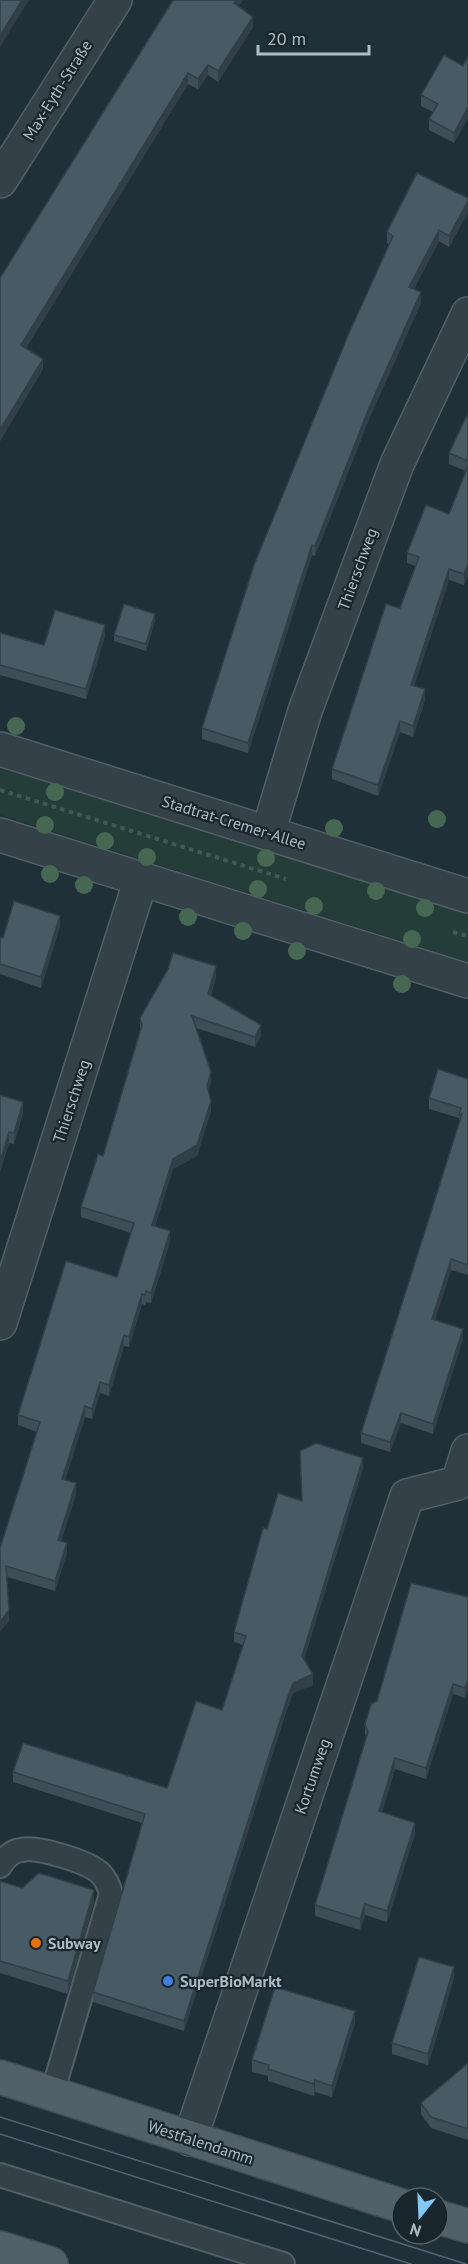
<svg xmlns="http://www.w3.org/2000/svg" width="468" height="2264" viewBox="0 0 468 2264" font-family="'PT Sans',sans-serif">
<rect width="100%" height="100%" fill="#203038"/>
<path fill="#253d39" d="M 0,766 L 468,913 L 468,962 L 0,815 Z"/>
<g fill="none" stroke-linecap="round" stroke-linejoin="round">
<g stroke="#515f66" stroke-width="26">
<g id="service">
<path d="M 0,1866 C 5,1858 12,1851 21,1850 C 38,1846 88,1862 100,1873 C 106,1879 109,1886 111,1894 L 52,2094"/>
<path d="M 0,2175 L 283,2264"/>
</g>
</g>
<g stroke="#515f66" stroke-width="36">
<g id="minor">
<path d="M 0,181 L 115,0"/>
<path d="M 0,749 L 468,896"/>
<path d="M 268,833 L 305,711 L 397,464 L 468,314"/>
<path d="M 0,835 L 468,981"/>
<path d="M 0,1323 L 141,879"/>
<path d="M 190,2139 L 407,1496 L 458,1483 L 468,1451"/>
</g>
</g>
<g stroke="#404d55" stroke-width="36">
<g id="primary">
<path d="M 0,2077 L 402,2206"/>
<path d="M 438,2217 L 468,2226"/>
<path d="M 0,2248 L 51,2264"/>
</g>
</g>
<g stroke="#425856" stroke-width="4" stroke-dasharray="4.5 4.5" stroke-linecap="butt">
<path d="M 0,790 L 286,879"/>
<path d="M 453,932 L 468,936"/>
</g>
<use href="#service" stroke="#344149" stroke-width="22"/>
<use href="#minor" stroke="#344149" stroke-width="33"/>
<use href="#primary" stroke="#526069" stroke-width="33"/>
<g stroke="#566670" stroke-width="1.5">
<path d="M 0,2117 L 466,2264"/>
<path d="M 0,2134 L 411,2264"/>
</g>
</g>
<g fill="#466852">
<circle cx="16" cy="726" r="9"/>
<circle cx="55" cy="792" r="9"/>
<circle cx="437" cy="819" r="9"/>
<circle cx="45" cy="825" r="9"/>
<circle cx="334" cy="828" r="9"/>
<circle cx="105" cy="841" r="9"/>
<circle cx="147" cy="857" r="9"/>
<circle cx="266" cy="858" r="9"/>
<circle cx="50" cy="874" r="9"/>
<circle cx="84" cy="885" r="9"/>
<circle cx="258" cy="889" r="9"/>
<circle cx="376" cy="891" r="9"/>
<circle cx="314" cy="906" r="9"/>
<circle cx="425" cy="908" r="9"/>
<circle cx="188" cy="917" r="9"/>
<circle cx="243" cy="931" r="9"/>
<circle cx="412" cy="939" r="9"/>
<circle cx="297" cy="951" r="9"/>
<circle cx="402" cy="984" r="9"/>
</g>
<g fill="#3e4d56">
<path d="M 173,0 L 243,0 L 238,6 L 253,27 L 218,82 L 208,75 L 198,89 L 188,84 L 26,348 L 43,369 L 0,441 L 0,278 Z"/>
<path d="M 468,56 L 468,118 L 454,143 L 429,130 L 429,119 L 433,112 L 421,106 L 421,95 L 463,66 Z"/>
<path d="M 468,198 L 468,212 L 449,247 L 439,241 L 414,289 L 421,303 L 369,419 L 315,556 L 312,555 L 248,753 L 202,739 L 202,728 L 389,244 L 387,243 L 387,232 Z"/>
<path d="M 468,413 L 468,575 L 464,585 L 449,580 L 414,686 L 425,700 L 413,737 L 400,732 L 378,796 L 332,779 L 332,769 L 400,608 L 415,566 L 407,563 L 407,553 L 449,514 L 466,471 L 449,464 L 449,453 Z"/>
<path d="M 155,620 L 146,651 L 114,641 L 114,635 Z"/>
<path d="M 0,633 L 44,645 L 105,636 L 86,699 L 0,675 Z"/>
<path d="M 60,926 L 41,988 L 0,974 L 0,937 L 3,938 Z"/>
<path d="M 216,977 L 211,996 L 261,1035 L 255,1047 L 196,1028 L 211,1082 L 208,1091 L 211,1111 L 197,1156 L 173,1169 L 155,1226 L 170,1242 L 151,1303 L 146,1302 L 145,1305 L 142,1304 L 129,1347 L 124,1346 L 109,1396 L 100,1393 L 92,1419 L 85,1417 L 65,1480 L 76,1494 L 61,1541 L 67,1553 L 55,1591 L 7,1577 L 9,1621 L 0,1548 L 37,1432 L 18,1425 L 18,1415 L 117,1277 L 131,1233 L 81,1217 L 81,1207 L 103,1156 L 140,1030 L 140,1018 Z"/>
<path d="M 468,1079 L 468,1275 L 451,1270 L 435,1320 L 463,1339 L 433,1434 L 401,1423 L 390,1452 L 361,1443 L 361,1433 L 459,1124 L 459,1118 L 429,1109 L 429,1098 Z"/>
<path d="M 0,1095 L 23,1113 L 14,1144 L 9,1143 L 0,1172 Z"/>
<path d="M 363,1468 L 304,1659 L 313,1685 L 293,1693 L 287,1709 L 184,2031 L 93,2002 L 93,1992 L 142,1823 L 13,1782 L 13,1772 L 167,1788 L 222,1710 L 243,1645 L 234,1642 L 234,1632 L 267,1529 L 302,1501 Z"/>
<path d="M 468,1597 L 468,1690 L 465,1698 L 453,1694 L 426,1779 L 395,1769 L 382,1812 L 415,1834 L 387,1922 L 365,1915 L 360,1930 L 315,1916 L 315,1905 L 366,1738 L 365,1734 L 365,1724 L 377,1701 Z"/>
<path d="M 0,1882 L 22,1888 L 94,1902 L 68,1994 L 0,1973 Z"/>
<path d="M 454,1978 L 428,2065 L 392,2054 L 392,2043 Z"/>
<path d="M 355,2023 L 332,2097 L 315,2092 L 314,2096 L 268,2081 L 268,2076 L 252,2072 L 252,2060 Z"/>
<path d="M 468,2063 L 468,2140 L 431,2128 L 421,2114 L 421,2103 Z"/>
</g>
<g fill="#323f46">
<path d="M 22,0 L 29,0 L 0,47 L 0,36 Z"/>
<path d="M 236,0 L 243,0 L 234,14 L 234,3 Z"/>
<path d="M 253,17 L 253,27 L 218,82 L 218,71 Z"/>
<path d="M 208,65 L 208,75 L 198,89 L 198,79 Z"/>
<path d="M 188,73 L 188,84 L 21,356 L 21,345 Z"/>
<path d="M 468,107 L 468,118 L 454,143 L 454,133 Z"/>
<path d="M 468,201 L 468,212 L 449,247 L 449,236 Z"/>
<path d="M 439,230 L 439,241 L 409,298 L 409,287 Z"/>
<path d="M 421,292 L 421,303 L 369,419 L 315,556 L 315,546 L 369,408 Z"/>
<path d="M 43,359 L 43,369 L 0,441 L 0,430 Z"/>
<path d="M 312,545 L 312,555 L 248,753 L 248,743 Z"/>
<path d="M 468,564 L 468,575 L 464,585 L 464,574 Z"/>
<path d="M 449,569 L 449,580 L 411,696 L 411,685 Z"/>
<path d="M 155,614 L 155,620 L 146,651 L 146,644 Z"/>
<path d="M 105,625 L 105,636 L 86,699 L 86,689 Z"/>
<path d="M 425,689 L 425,700 L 413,737 L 413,726 Z"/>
<path d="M 400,721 L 400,732 L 378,796 L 378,785 Z"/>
<path d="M 60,916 L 60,926 L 41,988 L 41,977 Z"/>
<path d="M 216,966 L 216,977 L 208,1005 L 208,994 Z"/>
<path d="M 261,1025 L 261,1035 L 255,1047 L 255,1037 Z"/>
<path d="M 211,1072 L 211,1082 L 207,1096 L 207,1086 Z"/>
<path d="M 211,1101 L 211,1111 L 197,1156 L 173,1169 L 152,1236 L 152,1225 L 173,1159 Z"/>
<path d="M 23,1102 L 23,1113 L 14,1144 L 14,1133 Z"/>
<path d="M 9,1132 L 9,1143 L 0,1172 L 0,1162 Z"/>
<path d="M 170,1231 L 170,1242 L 151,1303 L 151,1293 Z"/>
<path d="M 451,1259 L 451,1270 L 432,1329 L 432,1319 Z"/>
<path d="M 142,1294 L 142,1304 L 129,1347 L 129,1337 Z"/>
<path d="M 463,1329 L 463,1339 L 433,1434 L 433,1424 Z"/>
<path d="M 124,1335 L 124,1346 L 109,1396 L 109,1385 Z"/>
<path d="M 100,1382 L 100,1393 L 92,1419 L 92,1409 Z"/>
<path d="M 85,1406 L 85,1417 L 62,1489 L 62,1479 Z"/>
<path d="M 401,1413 L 401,1423 L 390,1452 L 390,1442 Z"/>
<path d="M 363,1458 L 363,1468 L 302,1666 L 302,1656 Z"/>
<path d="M 76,1483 L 76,1494 L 58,1551 L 58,1540 Z"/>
<path d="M 67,1543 L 67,1553 L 55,1591 L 55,1581 Z"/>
<path d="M 9,1610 L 9,1621 L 0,1632 L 0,1622 Z"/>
<path d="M 313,1674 L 313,1685 L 293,1693 L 287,1709 L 184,2031 L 184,2021 L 287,1699 L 293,1683 Z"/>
<path d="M 468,1680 L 468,1690 L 465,1698 L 465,1688 Z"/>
<path d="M 453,1684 L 453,1694 L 426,1779 L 426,1768 Z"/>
<path d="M 395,1758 L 395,1769 L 379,1822 L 379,1811 Z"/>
<path d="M 415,1823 L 415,1834 L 387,1922 L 387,1911 Z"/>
<path d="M 94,1890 L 94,1902 L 68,1994 L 68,1981 Z"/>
<path d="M 365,1904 L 365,1915 L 360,1930 L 360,1919 Z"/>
<path d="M 454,1967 L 454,1978 L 428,2065 L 428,2054 Z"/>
<path d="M 355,2011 L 355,2023 L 332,2097 L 332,2086 Z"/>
<path d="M 315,2080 L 315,2092 L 314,2096 L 314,2084 Z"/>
</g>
<g fill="#485a64" stroke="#323f46" stroke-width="1.5">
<path d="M 0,0 L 22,0 L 0,36 Z"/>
<path d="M 173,0 L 236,0 L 234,3 L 253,17 L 218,71 L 208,65 L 198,79 L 188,73 L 21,345 L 43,359 L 0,430 L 0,278 Z"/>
<path d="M 444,55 L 463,66 L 468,56 L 468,107 L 454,133 L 429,119 L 438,104 L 421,95 Z"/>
<path d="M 417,173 L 468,198 L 468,201 L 449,236 L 439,230 L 409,287 L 421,292 L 369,408 L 315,546 L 312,545 L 248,743 L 202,728 L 254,565 L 349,333 L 393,236 L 387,232 Z"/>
<path d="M 468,413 L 468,461 L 449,453 Z"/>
<path d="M 468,466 L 468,564 L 464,574 L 449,569 L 411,685 L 425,689 L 413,726 L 400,721 L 378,785 L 332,769 L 386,604 L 400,608 L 419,557 L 407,553 L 426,505 L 449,514 Z"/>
<path d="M 124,604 L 155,614 L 146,644 L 114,635 Z"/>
<path d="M 55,610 L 105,625 L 86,689 L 0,665 L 0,633 L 44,645 Z"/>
<path d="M 14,901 L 60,916 L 41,977 L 0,964 L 0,937 L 3,938 Z"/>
<path d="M 173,953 L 216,966 L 208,994 L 261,1025 L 255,1037 L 192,1016 L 211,1072 L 207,1086 L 211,1101 L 197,1145 L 173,1159 L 152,1225 L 170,1231 L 151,1293 L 146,1291 L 145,1295 L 142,1294 L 129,1337 L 124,1335 L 109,1385 L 100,1382 L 92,1409 L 85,1406 L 62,1479 L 76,1483 L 58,1540 L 67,1543 L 55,1581 L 6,1566 L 9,1610 L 0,1622 L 0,1548 L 40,1422 L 18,1415 L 66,1261 L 117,1277 L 134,1223 L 81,1207 L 98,1154 L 103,1156 L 142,1025 L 140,1018 L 168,969 Z"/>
<path d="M 438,1069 L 468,1079 L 468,1265 L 451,1259 L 432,1319 L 463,1329 L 433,1424 L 401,1413 L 390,1442 L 361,1433 L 462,1114 L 459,1115 L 461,1108 L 429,1098 Z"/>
<path d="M 0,1095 L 23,1102 L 14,1133 L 9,1132 L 0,1162 Z"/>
<path d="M 316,1443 L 363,1458 L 302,1656 L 313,1674 L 293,1683 L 287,1699 L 184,2021 L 93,1992 L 145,1814 L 13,1772 L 23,1743 L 167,1788 L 196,1701 L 222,1710 L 246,1636 L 234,1632 L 263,1528 L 267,1529 L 278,1493 L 302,1501 L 300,1451 Z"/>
<path d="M 411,1583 L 468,1597 L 468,1680 L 465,1688 L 453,1684 L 426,1768 L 395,1758 L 379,1811 L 415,1823 L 387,1911 L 365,1904 L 360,1919 L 315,1905 L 368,1732 L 365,1724 L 371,1704 L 377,1701 Z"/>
<path d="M 39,1873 L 94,1890 L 68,1981 L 0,1961 L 0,1881 L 22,1888 Z"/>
<path d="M 419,1957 L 454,1967 L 428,2054 L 392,2043 Z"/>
<path d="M 275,1987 L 355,2011 L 332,2086 L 315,2080 L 314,2084 L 268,2069 L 269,2065 L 252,2060 Z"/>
<path d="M 468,2063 L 468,2129 L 431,2117 L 421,2103 Z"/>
</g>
<circle fill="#e8710a" stroke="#1a262d" stroke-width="2" cx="36" cy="1943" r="6"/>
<circle fill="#3f7fe0" stroke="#1a262d" stroke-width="2" cx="168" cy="1981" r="6"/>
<g text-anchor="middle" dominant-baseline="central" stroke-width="4.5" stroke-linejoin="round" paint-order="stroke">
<g font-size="16" fill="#aebcc5" stroke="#1a262d">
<text transform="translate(57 90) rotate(-58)">Max-Eyth-Straße</text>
<text transform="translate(357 569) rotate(-70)">Thierschweg</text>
<text transform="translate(234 822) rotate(17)">Stadtrat-Cremer-Allee</text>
<text transform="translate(71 1101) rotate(-72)">Thierschweg</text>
<text transform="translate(312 1776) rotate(-71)">Kortumweg</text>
<text transform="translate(201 2142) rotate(18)">Westfalendamm</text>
</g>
<g font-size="16" font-weight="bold" fill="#aebcc5" stroke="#1a262d" text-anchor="start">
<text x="48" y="1943">Subway</text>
<text x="180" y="1981">SuperBioMarkt</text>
</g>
</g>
<g transform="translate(420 2216) rotate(198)"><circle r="28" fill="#1a262d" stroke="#55626a" stroke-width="1.5"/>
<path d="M0-4.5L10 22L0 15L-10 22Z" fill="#81c8f8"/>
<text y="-9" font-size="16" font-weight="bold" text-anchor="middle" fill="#aebcc5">N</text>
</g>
<path d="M258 45v9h111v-9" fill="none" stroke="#aebcc5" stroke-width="3"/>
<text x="267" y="45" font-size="18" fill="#aebcc5" stroke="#1a262d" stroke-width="4.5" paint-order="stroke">20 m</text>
</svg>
